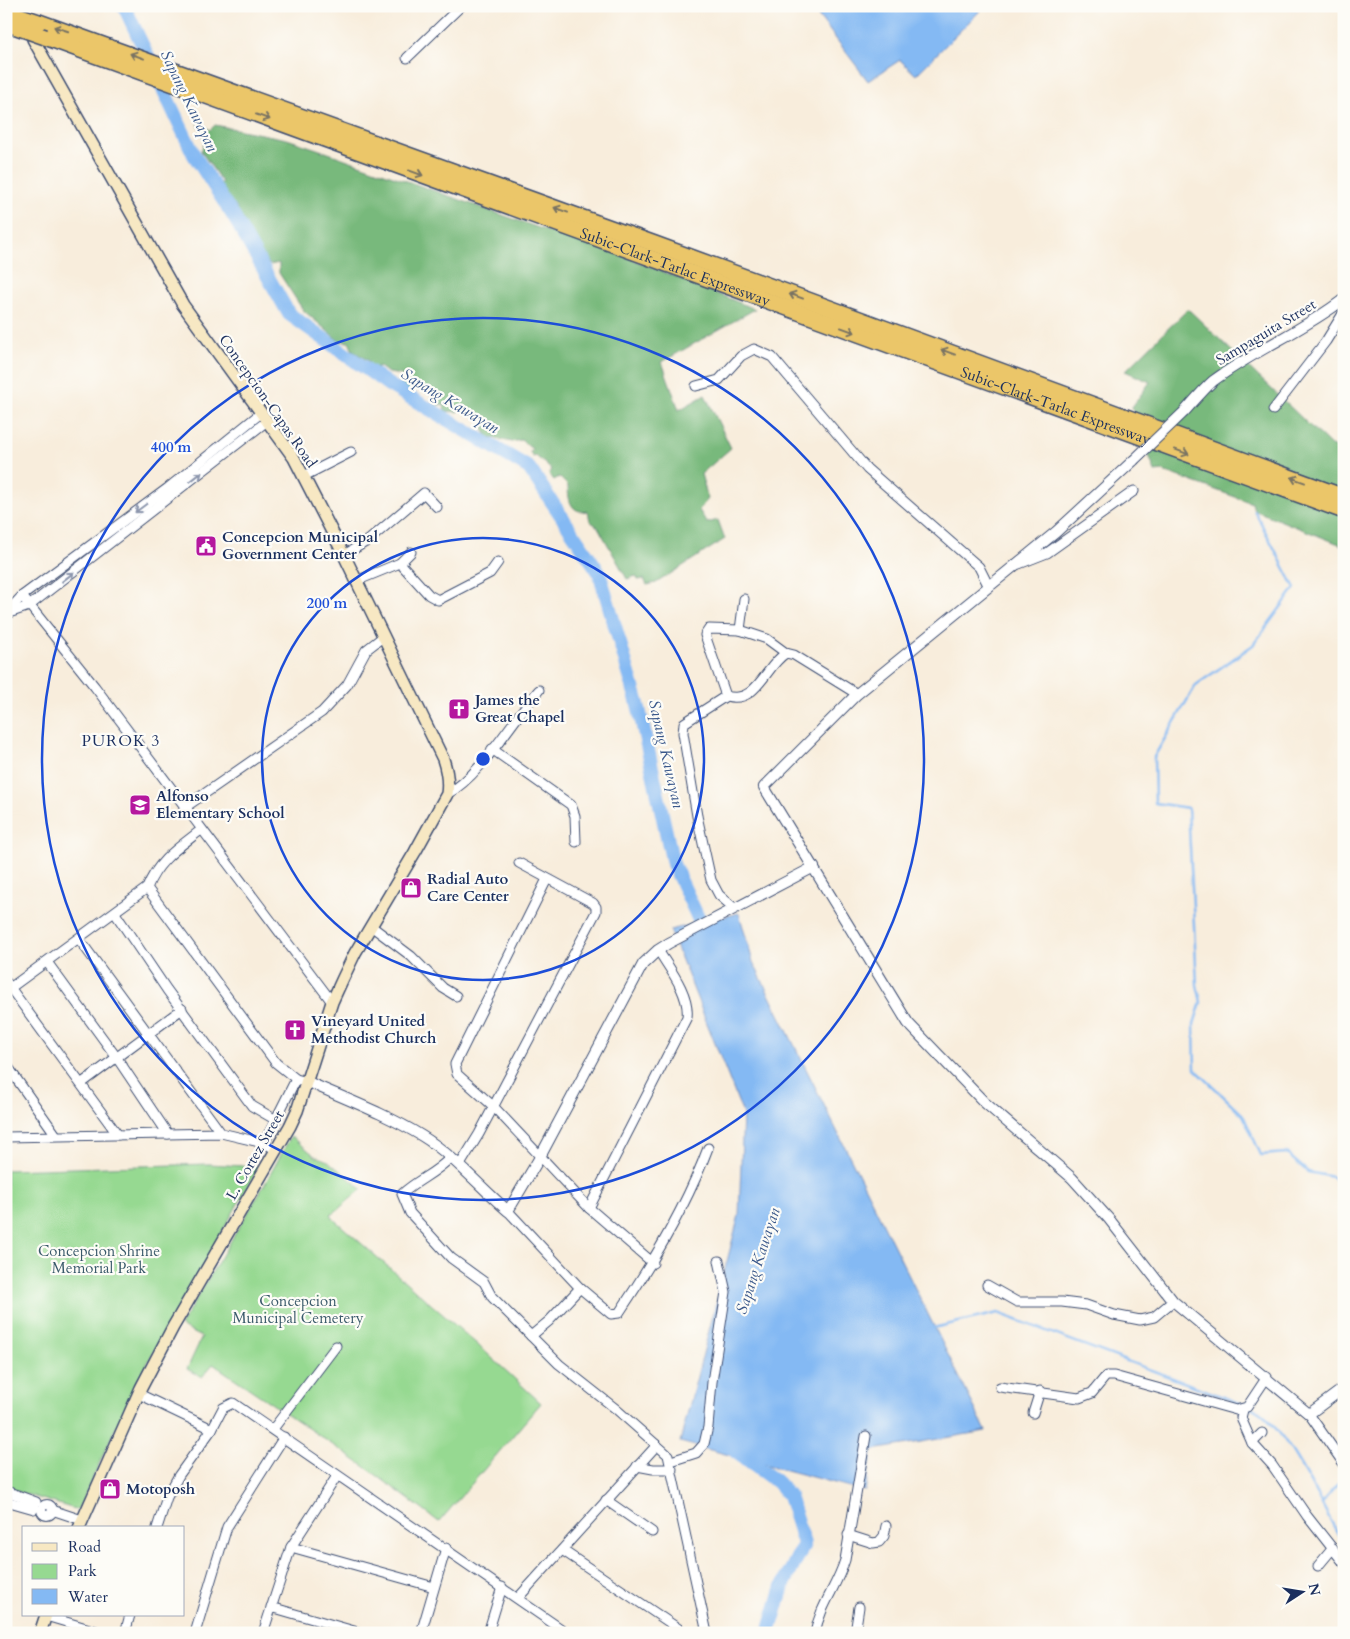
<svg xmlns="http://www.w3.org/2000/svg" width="1350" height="1639" viewBox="0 0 1350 1639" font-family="Cardo,serif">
<rect width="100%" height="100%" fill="#fdfcf7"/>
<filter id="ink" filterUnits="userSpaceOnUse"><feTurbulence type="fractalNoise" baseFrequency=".02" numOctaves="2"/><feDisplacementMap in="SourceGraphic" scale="10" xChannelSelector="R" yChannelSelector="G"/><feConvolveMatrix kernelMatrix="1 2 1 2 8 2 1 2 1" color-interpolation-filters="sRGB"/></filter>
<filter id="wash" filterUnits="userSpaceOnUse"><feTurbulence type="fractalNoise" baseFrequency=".0096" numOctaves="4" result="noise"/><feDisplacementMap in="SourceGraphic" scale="20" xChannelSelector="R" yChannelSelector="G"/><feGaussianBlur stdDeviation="1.12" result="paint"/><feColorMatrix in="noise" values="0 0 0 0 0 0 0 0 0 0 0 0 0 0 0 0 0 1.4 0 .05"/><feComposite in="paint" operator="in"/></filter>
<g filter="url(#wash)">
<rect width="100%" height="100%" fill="#f8eddc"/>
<g fill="#96d991" stroke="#588478">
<path d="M 291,1136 L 315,1156 L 328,1161 L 362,1189 L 330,1216 L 479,1346 L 541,1403 L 439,1522 L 367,1468 L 213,1364 L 202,1377 L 187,1369 L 202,1337 L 180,1326 L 266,1182 Z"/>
<path d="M 209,1164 L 259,1167 L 136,1383 L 78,1510 L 6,1488 L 6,1170 Z"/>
</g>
<g fill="#78b97b" stroke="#4a746c">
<path d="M 198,123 L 210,130 L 215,125 L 287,139 L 317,149 L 567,238 L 575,236 L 755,309 L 662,362 L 679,410 L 705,395 L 731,448 L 701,474 L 708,499 L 699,510 L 707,523 L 718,520 L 725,539 L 656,583 L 647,585 L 644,579 L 638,580 L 636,576 L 627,579 L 598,527 L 590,521 L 588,511 C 571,514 568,500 568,486 L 559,477 L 554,480 L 549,474 L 552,470 L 536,456 L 533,457 L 530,452 L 532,449 L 521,440 L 512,442 L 488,437 L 483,429 L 488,420 L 476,412 L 470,412 L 465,407 L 460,407 L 458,412 L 445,411 L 444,404 L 437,405 L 432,398 L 435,393 L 424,387 L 405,391 L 402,390 L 402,375 L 388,373 L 379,366 L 372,370 L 367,366 L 369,361 L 353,351 L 349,342 L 339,341 L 303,310 L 279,273 L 279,263 L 270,265 L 258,252 L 254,242 L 251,242 L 248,238 L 250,236 L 249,230 L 242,228 L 238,210 L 218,185 L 222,182 L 201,151 L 205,142 Z"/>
<path d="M 1188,309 L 1331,446 L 1344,451 L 1344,546 L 1254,510 L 1252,503 L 1163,471 L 1155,472 L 1132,407 L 1150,382 L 1125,371 Z"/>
</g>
<g fill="#84b9f3" stroke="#5074a8">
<path d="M 811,6 L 985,6 L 916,75 L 900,60 L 868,81 Z"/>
<path d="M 739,913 L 753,962 L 986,1431 L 873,1450 L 865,1491 L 680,1442 L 739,1215 L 743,1114 L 670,930 Z"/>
</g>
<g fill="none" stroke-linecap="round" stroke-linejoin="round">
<g stroke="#84b9f3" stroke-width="2.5">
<path d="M 1254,510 L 1295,588 L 1253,645 L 1196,685 L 1154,757 L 1155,803 L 1188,808 L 1197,985 L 1201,1002 L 1194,1024 L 1195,1069 L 1243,1115 L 1261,1155 L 1286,1153 L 1308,1172 L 1333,1177 L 1344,1192"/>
<path d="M 933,1328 L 998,1313 L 1245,1405"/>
<path d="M 1250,1407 C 1284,1419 1323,1511 1344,1544"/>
<path d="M 1321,1503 L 1344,1477"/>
</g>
<g stroke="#84b9f3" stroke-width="14">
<path d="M 124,6 L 194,155 L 234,217 L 289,314 L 389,385 L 529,468 L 599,572 L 638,704 L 673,864 L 707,937"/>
<path d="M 735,1447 L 736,1452 L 777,1482 L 789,1496 L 804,1544 L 783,1586 L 769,1633"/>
</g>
</g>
</g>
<g filter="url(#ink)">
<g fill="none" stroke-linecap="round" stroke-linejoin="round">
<g stroke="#3c4c71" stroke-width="11">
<g id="minor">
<path d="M 407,58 L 461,6"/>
<path d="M 696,386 L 719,380 L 741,356 L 754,349 L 772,357 L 867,469 L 979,567 L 988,585"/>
<path d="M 1273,410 L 1326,341 L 1344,312"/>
<path d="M 304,476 L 351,452"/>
<path d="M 344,555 L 369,540 L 424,493 L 437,507"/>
<path d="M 400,563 L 411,552"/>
<path d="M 1019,564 L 1047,553 L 1134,491"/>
<path d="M 356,581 L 400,563 L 429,595 L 438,600 L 490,573 L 498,562"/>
<path d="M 22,596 L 95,687 L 332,1002"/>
<path d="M 744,599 L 740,630 L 709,629 L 705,635 L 726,696 C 757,705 765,666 786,653 L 794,655 L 857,694"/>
<path d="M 6,613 L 22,596 L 168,488 L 261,413"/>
<path d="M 6,614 L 29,606 L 267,421"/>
<path d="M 740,630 L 767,639 L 786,653"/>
<path d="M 726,696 L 684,723 L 683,733 L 697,816 L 711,880 L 719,895 L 734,908"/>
<path d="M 492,749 L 571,805 L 575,816 L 576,842"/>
<path d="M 447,794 C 481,776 512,720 539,690"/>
<path d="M 184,808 L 322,712 L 347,685 L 366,650 L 384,636"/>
<path d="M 547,879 L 455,1064 L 457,1074 L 493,1106 L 589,1208 L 653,1263"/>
<path d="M 147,888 L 276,1063 L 296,1079 L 308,1082"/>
<path d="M 115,913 L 167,990 L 252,1106 L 276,1120"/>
<path d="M 371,926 L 411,956 L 443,988 L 456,996"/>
<path d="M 79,939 L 221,1133"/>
<path d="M 47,962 L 117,1058 L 168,1134"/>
<path d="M 6,982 L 118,1135"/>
<path d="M 6,991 L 147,888 C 158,860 178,848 201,830"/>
<path d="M 6,1064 L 56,1135"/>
<path d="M 82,1083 L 182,1009"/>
<path d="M 6,1137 L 221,1133 L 264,1143 L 277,1150"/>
<path d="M 264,1143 L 296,1079"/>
<path d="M 450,1158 C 436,1173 417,1180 402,1194 L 410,1213 L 451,1258 L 484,1282 L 492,1297 L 559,1364 L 616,1409 L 668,1455 L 707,1633"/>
<path d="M 460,1165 L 479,1134 L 596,912 L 596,907 L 593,903 L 519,863"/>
<path d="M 589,1208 L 687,1017 C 690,994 669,968 658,950"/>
<path d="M 508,1211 L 580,1288 L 611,1314 L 619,1313 C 654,1261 686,1207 708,1148"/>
<path d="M 987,1285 L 1017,1302 L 1062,1302 L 1086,1305 L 1114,1315 L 1140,1320 L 1154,1317 L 1173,1301"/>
<path d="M 531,1336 L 549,1321 L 580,1288"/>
<path d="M 1000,1387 L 1079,1398 L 1092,1393 L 1106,1376 L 1114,1376 L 1236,1410 L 1247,1407 L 1267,1377"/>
<path d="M 139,1394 L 212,1429"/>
<path d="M 1243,1410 L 1241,1418 L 1252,1443 L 1272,1465 L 1307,1516 L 1344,1563"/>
<path d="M 1033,1413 L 1040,1391"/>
<path d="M 1309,1414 L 1344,1464"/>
<path d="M 273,1429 L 336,1346"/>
<path d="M 1252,1443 L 1262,1433"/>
<path d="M 671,1461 L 696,1453 L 704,1444 L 708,1427 L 712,1382 L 726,1292 L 719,1261"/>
<path d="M 637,1466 L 653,1469 L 672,1469"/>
<path d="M 6,1491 L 36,1502"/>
<path d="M 606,1500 L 652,1532"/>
<path d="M 6,1501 L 34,1509"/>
<circle cx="47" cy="1510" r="5.5"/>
<path d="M 52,1510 L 82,1520"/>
<path d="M 157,1528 L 167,1497 L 179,1475 L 212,1429 L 223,1408 L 233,1403 L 567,1633"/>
<path d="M 848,1535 L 873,1543 L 879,1542 L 884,1536 L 886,1526"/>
<path d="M 291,1547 L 434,1587"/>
<path d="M 562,1550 L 685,1633"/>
<path d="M 1318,1566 L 1333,1548"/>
<path d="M 518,1598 L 657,1445"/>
<path d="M 271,1607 L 361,1633"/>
<path d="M 46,1616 L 103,1633"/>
<path d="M 125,1633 L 130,1615"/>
<path d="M 195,1633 L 227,1527 L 284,1437"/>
<path d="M 263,1633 L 291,1547 L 337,1476"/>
<path d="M 421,1633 L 446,1548"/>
<path d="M 488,1633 L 502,1587"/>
<path d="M 815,1633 C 820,1606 837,1586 845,1560 L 866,1436"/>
<path d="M 855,1633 L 859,1607"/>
</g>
</g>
<g stroke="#3c4c71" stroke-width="12">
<g id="tertiary">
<path d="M 1184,412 C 1193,402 1203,390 1213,381 C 1254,350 1303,331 1344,299"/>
<path d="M 1134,460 L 1056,532 L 857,694 L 764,787 L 908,1023 L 984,1102 L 1072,1178 L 1109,1219 L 1173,1301 L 1309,1414 L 1344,1388"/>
<path d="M 308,1082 C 346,1099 386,1114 422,1136 C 453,1155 479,1186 508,1211 L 540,1157 L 643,964 L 658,950 L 669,943 L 814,867"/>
</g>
</g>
<g stroke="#3c4c71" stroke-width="14">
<g id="secondary">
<path d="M 33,39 L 183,305 L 294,458 L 344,555 L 443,759 C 447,771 449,781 447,794 L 415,852 L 355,953 L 343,978 L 332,1002 L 297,1111 L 290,1126 L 173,1327 L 141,1388 L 79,1528"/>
<path d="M 40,1633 L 46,1615"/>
</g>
</g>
<g stroke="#3c4c71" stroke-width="18">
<g id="motorway">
<path d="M 39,22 L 655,244 L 1344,497"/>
<path id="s1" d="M 45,37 L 1344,511"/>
</g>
</g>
<use href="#minor" stroke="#fff" stroke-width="9"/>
<use href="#tertiary" stroke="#fff" stroke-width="10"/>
<use href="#secondary" stroke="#f7e8c3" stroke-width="11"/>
<use href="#motorway" stroke="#ebc669" stroke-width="15"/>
<g stroke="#3c4c71" stroke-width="12" stroke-linecap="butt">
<path id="tertiary-bridge" d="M 1134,460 L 1184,412"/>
</g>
<g stroke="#3c4c71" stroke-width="18" stroke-linecap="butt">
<g id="motorway-bridge">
<path d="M 6,11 L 39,22"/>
<path d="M 8,24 L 45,37"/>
</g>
</g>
<use href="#tertiary-bridge" stroke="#fff" stroke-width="10"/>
<use href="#motorway-bridge" stroke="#ebc669" stroke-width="15"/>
</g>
<defs><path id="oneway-shaft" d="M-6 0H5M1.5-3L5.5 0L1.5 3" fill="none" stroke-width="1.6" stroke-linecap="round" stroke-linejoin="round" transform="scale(1.25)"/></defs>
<g stroke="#797363">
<use href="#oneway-shaft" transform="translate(61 29) rotate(-162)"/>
<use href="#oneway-shaft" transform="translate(137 56) rotate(-160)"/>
<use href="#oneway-shaft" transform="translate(263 117) rotate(20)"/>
<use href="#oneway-shaft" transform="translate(416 173) rotate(20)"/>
<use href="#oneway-shaft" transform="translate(561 210) rotate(-160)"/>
<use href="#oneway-shaft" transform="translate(796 296) rotate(-160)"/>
<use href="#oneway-shaft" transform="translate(848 330) rotate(20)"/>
<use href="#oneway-shaft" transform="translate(948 352) rotate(-160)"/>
<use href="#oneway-shaft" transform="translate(1182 452) rotate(20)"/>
<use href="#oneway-shaft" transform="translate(1298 480) rotate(-160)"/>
</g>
<g stroke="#8d97ae">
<use href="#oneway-shaft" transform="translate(196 477) rotate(-38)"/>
<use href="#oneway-shaft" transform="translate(141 508) rotate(143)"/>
<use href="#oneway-shaft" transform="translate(68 577) rotate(-38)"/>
</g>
</g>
<g fill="none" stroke="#1d4ed8" stroke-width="2.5">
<circle cx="483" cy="759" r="221"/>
<circle cx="483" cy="759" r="441"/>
</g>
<defs>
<g id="civic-square" transform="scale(1.125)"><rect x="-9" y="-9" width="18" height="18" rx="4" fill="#b5179e" stroke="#fdfcf7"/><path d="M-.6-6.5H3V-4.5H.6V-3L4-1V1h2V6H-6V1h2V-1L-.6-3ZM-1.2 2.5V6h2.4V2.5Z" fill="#fff"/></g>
<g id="church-square" transform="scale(1.125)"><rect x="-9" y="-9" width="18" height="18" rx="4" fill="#b5179e" stroke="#fdfcf7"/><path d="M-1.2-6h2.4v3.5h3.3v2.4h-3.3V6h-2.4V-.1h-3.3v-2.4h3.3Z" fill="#fff"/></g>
<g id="school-square" transform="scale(1.125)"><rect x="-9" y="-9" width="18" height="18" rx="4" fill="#b5179e" stroke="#fdfcf7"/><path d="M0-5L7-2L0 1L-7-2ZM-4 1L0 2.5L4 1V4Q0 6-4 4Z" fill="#fff"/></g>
<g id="shop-square" transform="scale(1.125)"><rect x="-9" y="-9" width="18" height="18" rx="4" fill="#b5179e" stroke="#fdfcf7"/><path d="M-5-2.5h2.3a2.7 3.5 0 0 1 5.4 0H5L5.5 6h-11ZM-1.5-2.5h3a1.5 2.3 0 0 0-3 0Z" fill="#fff"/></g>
</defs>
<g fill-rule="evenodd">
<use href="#civic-square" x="206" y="546"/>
<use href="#church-square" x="459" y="709"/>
<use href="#school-square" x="140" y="805"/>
<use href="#shop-square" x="411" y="888"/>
<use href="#church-square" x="295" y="1030"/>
<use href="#shop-square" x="110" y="1489"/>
</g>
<g text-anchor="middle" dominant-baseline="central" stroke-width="4.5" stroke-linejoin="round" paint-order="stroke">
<g font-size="15" fill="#1b2f5e" stroke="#fdfcf7">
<text stroke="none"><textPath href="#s1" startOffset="671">Subic-Clark-Tarlac Expressway</textPath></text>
<text transform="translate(1266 332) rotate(-31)">Sampaguita Street</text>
<text transform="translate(268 401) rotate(55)">Concepcion-Capas Road</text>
<text stroke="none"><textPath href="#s1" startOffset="1076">Subic-Clark-Tarlac Expressway</textPath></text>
<text transform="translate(255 1155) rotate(-60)">L. Cortez Street</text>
</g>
<g font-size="15" font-weight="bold" fill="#1b2f5e" stroke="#fdfcf7" text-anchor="start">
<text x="222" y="537">Concepcion Municipal<tspan x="222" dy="17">Government Center</tspan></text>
<text x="475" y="700">James the<tspan x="475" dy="17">Great Chapel</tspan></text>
<text x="156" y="796">Alfonso<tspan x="156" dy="17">Elementary School</tspan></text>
<text x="427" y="879">Radial Auto<tspan x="427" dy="17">Care Center</tspan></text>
<text x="311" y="1021">Vineyard United<tspan x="311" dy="17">Methodist Church</tspan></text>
<text x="126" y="1489">Motoposh</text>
</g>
<g font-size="15" fill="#3a5a6b" stroke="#fdfcf7">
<text x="99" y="1251">Concepcion Shrine<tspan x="99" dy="17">Memorial Park</tspan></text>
<text x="298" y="1301">Concepcion<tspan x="298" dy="17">Municipal Cemetery</tspan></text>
</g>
<g font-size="16" font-style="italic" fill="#3a588b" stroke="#fdfcf7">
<text transform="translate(189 101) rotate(64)">Sapang Kawayan</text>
<text transform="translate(450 401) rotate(31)">Sapang Kawayan</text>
<text transform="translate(666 754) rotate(77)">Sapang Kawayan</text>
<text transform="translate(758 1261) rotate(-72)">Sapang Kawayan</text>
</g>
<g font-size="16" letter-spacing="1" fill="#1b2f5e" stroke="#fdfcf7">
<text x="121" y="741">PUROK 3</text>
</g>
</g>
<circle cx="483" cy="759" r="8" fill="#1d4ed8" stroke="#fdfcf7" stroke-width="2.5"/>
<g font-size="15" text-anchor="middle" font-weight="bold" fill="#1d4ed8" stroke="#fdfcf7" stroke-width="4.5" stroke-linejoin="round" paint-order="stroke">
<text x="171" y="452">400 m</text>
<text x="327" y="608">200 m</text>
</g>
<rect width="1350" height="1639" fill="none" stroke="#fdfcf7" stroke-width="25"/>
<rect x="22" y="1526" width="162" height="90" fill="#fdfcf7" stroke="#a3aaba"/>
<rect x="32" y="1543" width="25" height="8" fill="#f7e8c3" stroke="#a3aaba"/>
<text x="68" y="1552" font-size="15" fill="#1b2f5e">Road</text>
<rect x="32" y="1564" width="25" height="15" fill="#96d991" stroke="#a3aaba"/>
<text x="68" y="1576" font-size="15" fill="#1b2f5e">Park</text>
<rect x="32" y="1589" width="25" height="15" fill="#84b9f3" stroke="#a3aaba"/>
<text x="68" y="1602" font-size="15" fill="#1b2f5e">Water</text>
<g transform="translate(1302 1592) rotate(78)" stroke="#fdfcf7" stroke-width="4" paint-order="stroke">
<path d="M0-4L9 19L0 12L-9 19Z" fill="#1b2f5e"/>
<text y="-8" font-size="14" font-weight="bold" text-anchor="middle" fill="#1b2f5e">N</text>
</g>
</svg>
